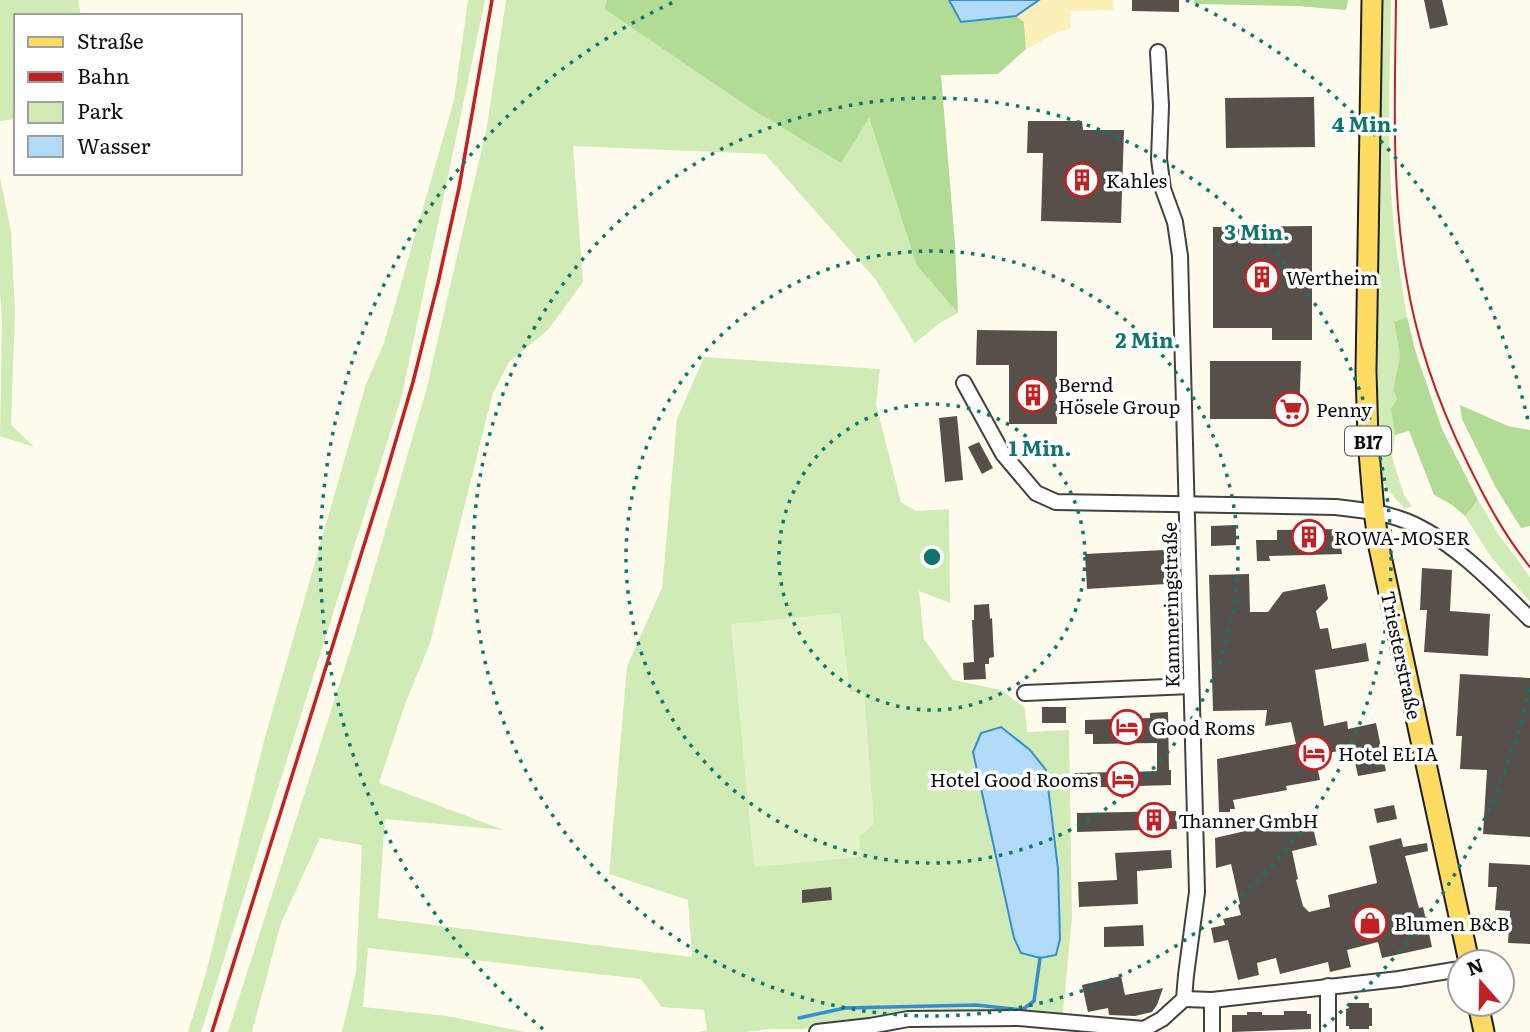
<svg xmlns="http://www.w3.org/2000/svg" width="1530" height="1032" viewBox="0 0 1530 1032" font-family="Literata,serif">
<rect width="100%" height="100%" fill="#fffcee"/>
<g fill="#d0ebb6">
<path d="M 0,0 L 78,0 L 81,16 L 16,16 L 16,119 L 0,121 Z"/>
<path d="M 468,0 L 485,0 L 402,395 L 201,1032 L 188,1032 L 206,973 L 265,737 L 366,384 L 384,343 L 454,100 Z"/>
<path d="M 506,0 L 607,0 L 604,9 L 750,108 L 841,162 L 869,118 L 917,266 L 958,313 L 940,323 L 915,343 L 876,280 L 765,154 L 573,146 L 583,282 L 548,330 L 509,362 L 493,393 L 430,643 L 404,707 L 379,783 L 504,830 L 385,819 L 378,918 L 692,957 L 688,900 L 609,874 L 627,666 L 662,588 L 677,419 L 704,357 L 880,369 L 876,404 L 901,502 L 916,511 L 949,509 L 950,603 L 919,591 L 924,639 L 953,680 L 1001,690 L 1025,708 L 1027,732 L 1069,730 L 1072,917 L 1063,1013 L 895,1014 L 869,1021 L 803,1029 L 769,1029 L 746,1032 L 699,1032 L 707,1030 L 704,1010 L 662,1007 L 641,979 L 368,948 L 363,1007 L 447,1016 L 525,1032 L 342,1032 L 356,972 L 362,845 L 320,838 L 281,923 L 252,1032 L 228,1032 L 353,642 L 426,391 L 487,126 Z"/>
<path d="M 1380,0 L 1391,0 C 1390,68 1387,137 1392,205 C 1395,243 1401,280 1407,317 L 1394,323 L 1400,356 L 1393,390 L 1397,399 L 1391,409 L 1395,435 L 1392,457 L 1404,495 L 1412,506 L 1405,509 L 1388,490 L 1380,477 L 1378,430 L 1378,213 Z"/>
<path d="M 0,178 L 11,231 L 15,312 L 11,425 L 34,447 L 0,436 L 2,318 L 0,292 Z"/>
<path d="M 1478,500 L 1499,535 L 1530,577 L 1530,602 L 1491,557 L 1465,516 Z"/>
</g>
<g fill="#b2dc95">
<path d="M 607,0 L 949,0 L 961,22 L 1016,16 L 1024,21 L 1026,49 L 998,74 L 941,75 L 955,244 L 958,313 L 917,266 L 869,118 L 841,163 L 750,108 L 604,9 Z"/>
<path d="M 1194,0 L 1348,0 L 1346,10 L 1297,6 L 1194,4 Z"/>
<path d="M 1407,317 L 1416,353 L 1442,429 L 1478,500 L 1465,516 L 1452,505 L 1434,495 L 1409,431 L 1395,435 L 1391,409 L 1397,399 L 1393,390 L 1400,356 L 1394,322 Z"/>
<path d="M 1460,405 L 1508,426 L 1530,430 L 1530,526 L 1521,528 L 1496,488 L 1462,419 Z"/>
</g>
<path fill="#fcf0b9" d="M 1039,0 L 1113,0 L 1113,10 L 1070,11 L 1071,28 L 1058,32 L 1026,49 L 1024,22 L 1016,16 Z"/>
<path fill="#e2f2c9" d="M 840,613 L 850,692 L 864,692 L 874,824 L 859,836 L 861,857 L 754,867 L 731,624 Z"/>
<g fill="#b1dbf8" stroke="#368dd1" stroke-width="2">
<path d="M 949,0 L 1039,0 L 1016,16 L 961,22 Z"/>
<path d="M 1001,727 L 1030,750 L 1046,770 L 1058,869 L 1060,939 L 1056,955 L 1040,958 L 1021,953 L 1014,938 L 973,752 L 981,733 Z"/>
</g>
<g fill="none" stroke-linecap="round" stroke-linejoin="round">
<path stroke="#368dd1" stroke-width="3.5" d="M 799,1018 L 845,1008 L 976,1005 L 1022,1010 L 1034,1001 L 1040,958"/>
</g>
<g fill="#574f49">
<path d="M 1132,0 L 1179,0 L 1179,12 L 1132,11 Z"/>
<path d="M 1424,0 L 1442,0 L 1448,25 L 1430,29 Z"/>
<path d="M 1314,97 L 1315,147 L 1226,148 L 1225,98 Z"/>
<path d="M 1028,121 L 1082,121 L 1083,130 L 1124,130 L 1121,223 L 1041,221 L 1043,153 L 1027,153 Z"/>
<path d="M 1312,226 L 1312,340 L 1272,340 L 1272,328 L 1213,328 L 1213,227 Z"/>
<path d="M 977,330 L 1057,331 L 1057,424 L 1009,424 L 1009,365 L 976,365 Z"/>
<path d="M 1210,361 L 1301,361 L 1299,419 L 1210,419 Z"/>
<path d="M 957,416 L 963,480 L 945,482 L 939,418 Z"/>
<path d="M 979,442 L 993,468 L 982,474 L 968,447 Z"/>
<path d="M 1236,525 L 1236,545 L 1211,546 L 1211,526 Z"/>
<path d="M 1339,529 L 1342,554 L 1269,556 L 1270,561 L 1257,561 L 1256,540 L 1277,540 L 1277,530 Z"/>
<path d="M 1164,550 L 1166,584 L 1087,589 L 1085,554 Z"/>
<path d="M 1422,568 L 1452,570 L 1450,611 L 1490,614 L 1488,656 L 1424,652 L 1427,610 L 1420,610 Z"/>
<path d="M 1249,574 L 1250,612 L 1268,612 L 1283,592 L 1325,584 L 1328,599 L 1316,611 L 1320,629 L 1328,628 L 1332,649 L 1366,643 L 1369,661 L 1315,670 L 1324,726 L 1347,721 L 1348,729 L 1376,723 L 1386,771 L 1358,776 L 1352,748 L 1315,756 L 1320,780 L 1286,786 L 1287,790 L 1233,800 L 1235,809 L 1230,809 L 1230,812 L 1219,812 L 1217,759 L 1296,744 L 1291,722 L 1265,726 L 1267,710 L 1213,711 L 1209,575 Z"/>
<path d="M 989,604 L 990,619 L 992,618 L 994,657 L 989,658 L 989,664 L 985,664 L 986,679 L 964,680 L 963,663 L 974,662 L 972,620 L 974,620 L 974,605 Z"/>
<path d="M 1460,674 L 1530,678 L 1530,837 L 1483,834 L 1487,770 L 1460,769 L 1462,736 L 1456,736 Z"/>
<rect x="1042" y="707" width="24" height="16"/>
<path d="M 1168,712 L 1169,770 L 1171,770 L 1171,785 L 1075,788 L 1075,773 L 1115,772 L 1115,768 L 1130,768 L 1130,772 L 1157,771 L 1157,743 L 1093,744 L 1093,734 L 1085,734 L 1085,720 L 1150,718 L 1150,713 Z"/>
<path d="M 1394,805 L 1397,819 L 1377,823 L 1374,809 Z"/>
<path d="M 1176,811 L 1177,829 L 1077,832 L 1077,813 Z"/>
<path d="M 1310,814 L 1317,845 L 1292,851 L 1298,879 L 1296,880 L 1303,906 L 1309,912 L 1330,907 L 1328,895 L 1377,883 L 1369,846 L 1401,838 L 1403,847 L 1427,843 L 1428,851 L 1405,856 L 1419,908 L 1423,907 L 1432,947 L 1382,958 L 1378,942 L 1347,950 L 1351,967 L 1330,972 L 1328,962 L 1280,974 L 1276,958 L 1257,963 L 1259,975 L 1238,980 L 1228,940 L 1214,943 L 1211,928 L 1225,925 L 1223,919 L 1241,915 L 1238,905 L 1240,904 L 1231,864 L 1216,868 L 1215,838 L 1296,819 L 1296,817 Z"/>
<path d="M 1171,850 L 1172,868 L 1137,871 L 1138,904 L 1079,907 L 1078,882 L 1117,880 L 1115,853 Z"/>
<path d="M 1489,863 L 1530,865 L 1530,944 L 1508,943 L 1510,911 L 1495,910 L 1497,887 L 1488,887 Z"/>
<path d="M 831,887 L 832,900 L 802,903 L 802,890 Z"/>
<path d="M 1143,925 L 1144,946 L 1104,947 L 1104,927 Z"/>
<path d="M 1121,976 L 1125,995 L 1163,988 L 1157,1005 L 1152,1012 L 1135,1016 L 1109,1015 L 1108,1008 L 1088,1012 L 1082,985 Z"/>
<path d="M 1349,1003 L 1369,1003 L 1369,1008 L 1372,1008 L 1372,1026 L 1369,1026 L 1369,1029 L 1349,1029 L 1349,1026 L 1346,1026 L 1346,1009 L 1349,1008 Z"/>
<path d="M 1284,1011 L 1307,1011 L 1307,1014 L 1311,1014 L 1311,1029 L 1232,1032 L 1232,1015 L 1247,1015 L 1247,1012 L 1262,1012 L 1262,1015 L 1284,1015 Z"/>
</g>
<g fill="none" stroke-linecap="round" stroke-linejoin="round">
<g stroke="#414141" stroke-width="18">
<g id="minor">
<path d="M 964,383 L 1003,454 L 1036,493 L 1056,502 L 1336,507 C 1360,510 1383,512 1406,521 C 1453,540 1494,584 1530,619"/>
<path d="M 1025,693 L 1191,686"/>
<path d="M 1328,986 L 1328,1032"/>
<path d="M 1184,999 L 1212,1000 L 1399,979 L 1460,969"/>
<path d="M 1212,1000 L 1212,1032"/>
<path d="M 817,1032 L 870,1026 L 908,1019 L 1019,1018 L 1144,1029 L 1162,1019 L 1184,999 L 1186,975 L 1197,892 L 1180,256 L 1175,222 L 1163,189 L 1159,159 L 1161,106 L 1158,52"/>
</g>
</g>
<g stroke="#1f1f1f" stroke-width="23">
<g id="major">
<path d="M 1372,0 L 1366,371 L 1368,440 L 1374,511 L 1379,547 L 1469,962"/>
<path d="M 1478,1004 L 1484,1032"/>
</g>
</g>
<use href="#minor" stroke="#fff" stroke-width="14"/>
<use href="#major" stroke="#fddc61" stroke-width="19"/>
<path stroke="#c22123" stroke-width="2" d="M 1396,0 C 1395,92 1391,185 1406,276 C 1416,341 1438,403 1467,462 C 1485,499 1504,535 1530,567"/>
<path stroke="#c22123" stroke-width="3.5" d="M 212,1032 L 384,481 L 413,382 L 438,283 L 459,188 L 492,0"/>
</g>
<g fill="none" stroke="#0f766e" stroke-width="3.5" stroke-dasharray="3.5 7">
<circle cx="932" cy="557" r="153"/>
<circle cx="932" cy="557" r="306"/>
<circle cx="932" cy="557" r="459"/>
<path d="M1529 689A612 612 0 0 1 1321 1029M543 1029A612 612 0 0 1 678 0M1186 0A612 612 0 0 1 1529 425"/>
</g>
<defs>
<g id="building-ring" transform="scale(1.75)"><circle r="9.5" fill="#fff" stroke="#c22123" stroke-width="1.5"/><path d="M-4-6H4V6H1V3H-1V6H-4ZM-2.5-4.3h1.7v1.8h-1.7ZM.8-4.3h1.7v1.8H.8ZM-2.5-1h1.7V.8h-1.7ZM.8-1h1.7V.8H.8Z" fill="#c22123"/></g>
<g id="supermarket-ring" transform="scale(1.75)"><circle r="9.5" fill="#fff" stroke="#c22123" stroke-width="1.5"/><path d="M-6-5.5h2.5l.6 2H6L4.5 2H-2.5L-4.4-4H-6ZM-1.5 3.2a1.3 1.3 0 1 0 .1 0ZM3 3.2a1.3 1.3 0 1 0 .1 0Z" fill="#c22123"/></g>
<g id="hotel-ring" transform="scale(1.75)"><circle r="9.5" fill="#fff" stroke="#c22123" stroke-width="1.5"/><path d="M-6-4.5h1.5V1H6V5H4.5V3h-9V5H-6ZM-4 0a1.8 1.8 0 1 1 3.6 0ZM.5 0V-2.5h3Q6-2.5 6 0Z" fill="#c22123"/></g>
<g id="shop-ring" transform="scale(1.75)"><circle r="9.5" fill="#fff" stroke="#c22123" stroke-width="1.5"/><path d="M-5-2.5h2.3a2.7 3.5 0 0 1 5.4 0H5L5.5 6h-11ZM-1.5-2.5h3a1.5 2.3 0 0 0-3 0Z" fill="#c22123"/></g>
</defs>
<g fill-rule="evenodd">
<use href="#building-ring" x="1082" y="180"/>
<use href="#building-ring" x="1262" y="277"/>
<use href="#building-ring" x="1033" y="395"/>
<use href="#supermarket-ring" x="1291" y="409"/>
<use href="#building-ring" x="1309" y="537"/>
<use href="#hotel-ring" x="1127" y="727"/>
<use href="#hotel-ring" x="1314" y="753"/>
<use href="#hotel-ring" x="1123" y="779"/>
<use href="#building-ring" x="1154" y="820"/>
<use href="#shop-ring" x="1370" y="923"/>
</g>
<g text-anchor="middle" dominant-baseline="central" stroke-width="7" stroke-linejoin="round" paint-order="stroke">
<rect fill="#fff" stroke="#565656" stroke-width="2" x="1345" y="426.5" width="46" height="29" rx="5"/>
<g font-size="18" font-weight="bold" fill="#0e0e0e">
<text x="1368" y="441">B17</text>
</g>
<g font-size="19" fill="#0e0e0e" stroke="#fff" text-anchor="start">
<text x="1106" y="180">Kahles</text>
<text x="1286" y="277">Wertheim</text>
<text x="1058" y="384">Bernd<tspan x="1058" dy="22">Hösele Group</tspan></text>
<text x="1316" y="409">Penny</text>
<text x="1334" y="537">ROWA-MOSER</text>
<text x="1152" y="727">Good Roms</text>
<text x="1338" y="753">Hotel ELIA</text>
<text x="1098" y="779" text-anchor="end">Hotel Good Rooms</text>
<text x="1178" y="820">Thanner GmbH</text>
<text x="1394" y="923">Blumen B&amp;B</text>
</g>
<g font-size="19" fill="#0e0e0e" stroke="#fff">
<text transform="translate(1170 605) rotate(-91)">Kammeringstraße</text>
<text transform="translate(1402 655) rotate(78)">Triesterstraße</text>
</g>
</g>
<circle cx="932" cy="557" r="10" fill="#0f766e" stroke="#fff" stroke-width="3.5"/>
<g font-size="21" text-anchor="middle" font-weight="bold" fill="#0f766e" stroke="#fff" stroke-width="7" stroke-linejoin="round" paint-order="stroke">
<text x="1365" y="132">4 Min.</text>
<text x="1257" y="240">3 Min.</text>
<text x="1148" y="348">2 Min.</text>
<text x="1040" y="456">1 Min.</text>
</g>
<rect x="14" y="14" width="228" height="161" fill="#ffffff" stroke="#9f9f9f" stroke-width="2"/>
<rect x="28" y="37" width="35" height="10" fill="#fddc61" stroke="#9f9f9f" stroke-width="2"/>
<text x="77" y="49" font-size="21" fill="#0e0e0e">Straße</text>
<rect x="28" y="72" width="35" height="10" fill="#c22123" stroke="#9f9f9f" stroke-width="2"/>
<text x="77" y="84" font-size="21" fill="#0e0e0e">Bahn</text>
<rect x="28" y="102" width="35" height="21" fill="#d0ebb6" stroke="#9f9f9f" stroke-width="2"/>
<text x="77" y="119" font-size="21" fill="#0e0e0e">Park</text>
<rect x="28" y="136" width="35" height="21" fill="#b1dbf8" stroke="#9f9f9f" stroke-width="2"/>
<text x="77" y="154" font-size="21" fill="#0e0e0e">Wasser</text>
<g transform="translate(1481 983) rotate(340)"><circle r="33" fill="#ffffff" stroke="#9f9f9f" stroke-width="2"/>
<path d="M0-5L12 26L0 18L-12 26Z" fill="#c22123"/>
<text y="-10" font-size="19" font-weight="bold" text-anchor="middle" fill="#0e0e0e">N</text>
</g>
</svg>
